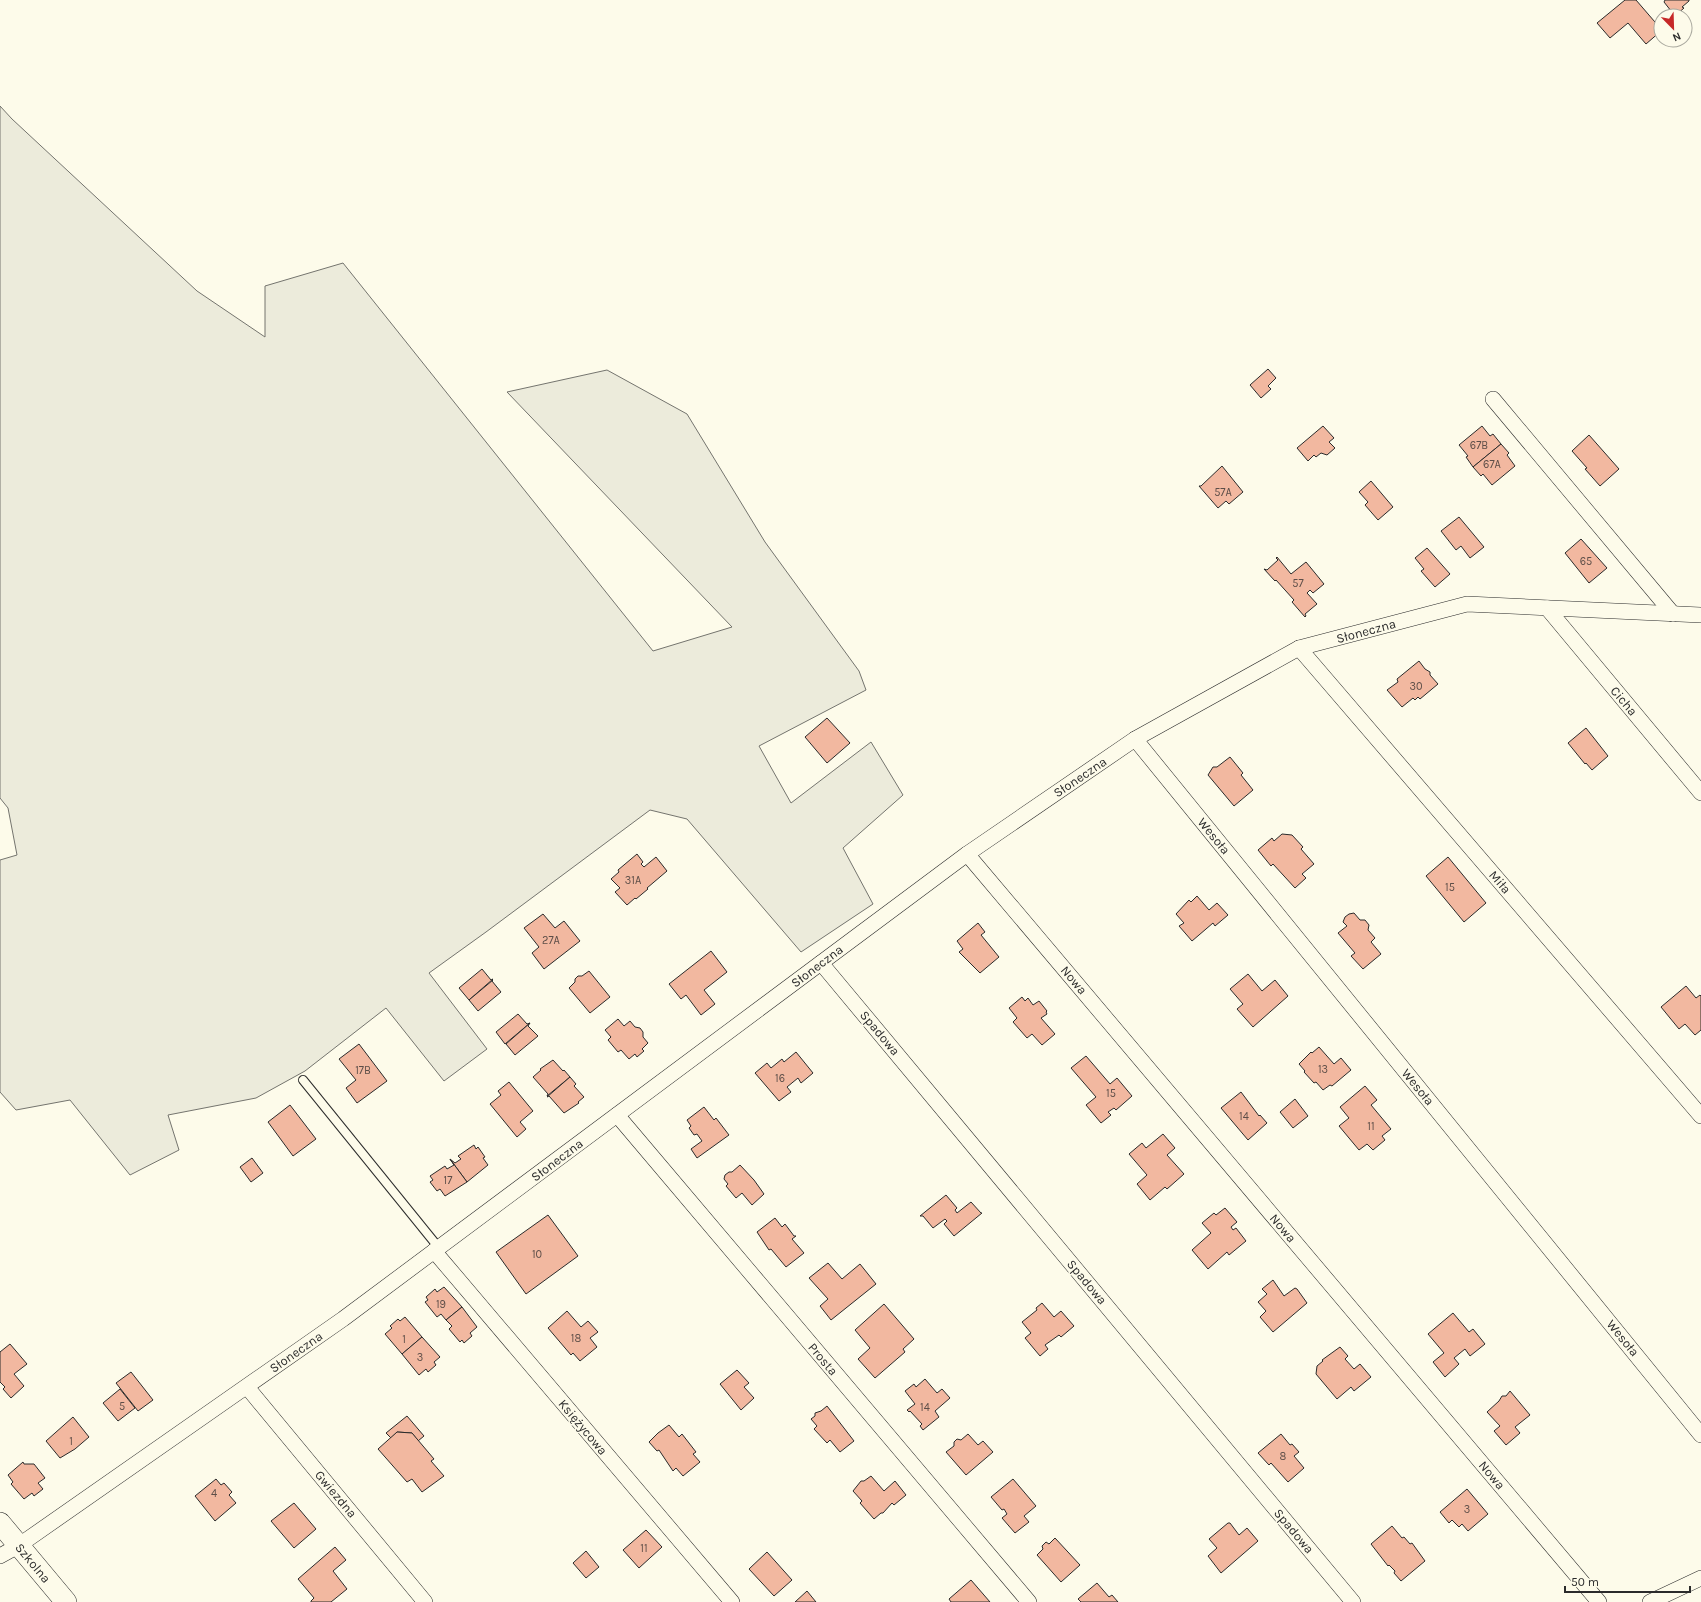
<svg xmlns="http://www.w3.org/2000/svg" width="1701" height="1602" viewBox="0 0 1701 1602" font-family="Karla,sans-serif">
<rect width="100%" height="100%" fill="#fdfbea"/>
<path fill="#ecebdb" stroke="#74746e" d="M 0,106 L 12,119 L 197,291 L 265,337 L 265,286 L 343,263 L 653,651 L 732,627 L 507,392 L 607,370 L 687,414 L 765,542 L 859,671 L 866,690 L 759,746 L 791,803 L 871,742 L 903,795 L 843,848 L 873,904 L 801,952 L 687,819 L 650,810 L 486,932 L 429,973 L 487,1049 L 444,1081 L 386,1008 L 305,1071 L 256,1098 L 168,1115 L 179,1150 L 130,1175 L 70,1100 L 16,1110 L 0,1092 L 0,860 L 17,855 L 8,808 L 0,798 Z"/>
<g fill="#f2b8a0" stroke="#2b2b2b">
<path d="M 1625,0 L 1636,0 L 1661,29 L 1661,31 L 1646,44 L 1628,23 L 1610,38 L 1597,23 Z"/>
<path d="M 1665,0 L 1689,0 L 1689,1 L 1682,7 L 1684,8 L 1675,16 L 1664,2 Z"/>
<path d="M 1268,369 L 1276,378 L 1268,386 L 1271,389 L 1261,398 L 1250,385 Z"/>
<path d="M 1323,426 L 1334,438 L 1329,442 L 1335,448 L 1327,455 L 1321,453 L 1316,457 L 1314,455 L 1308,461 L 1297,448 Z"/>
<path d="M 1482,426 L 1490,436 L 1493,434 L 1501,444 L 1473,467 L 1466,457 L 1468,456 L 1459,445 Z"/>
<path d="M 1589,435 L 1619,469 L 1600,486 L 1585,469 L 1587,468 L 1572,451 Z"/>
<path d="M 1501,444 L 1509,453 L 1507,455 L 1515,466 L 1492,485 L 1483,474 L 1481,476 L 1473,467 Z"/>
<path d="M 1222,466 L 1243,492 L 1229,504 L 1226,501 L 1218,508 L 1199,486 L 1201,486 Z"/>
<path d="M 1371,481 L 1393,507 L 1378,520 L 1365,505 L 1368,502 L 1359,492 Z"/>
<path d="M 1459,517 L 1484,547 L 1470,558 L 1461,546 L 1456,550 L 1441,531 Z"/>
<path d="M 1581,539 L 1607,568 L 1589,583 L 1565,553 Z"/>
<path d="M 1427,548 L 1450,574 L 1435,587 L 1421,571 L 1424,569 L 1415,558 Z"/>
<path d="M 1277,557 L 1291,574 L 1306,562 L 1324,584 L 1313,593 L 1310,590 L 1307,593 L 1317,604 L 1305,614 L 1306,616 L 1305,617 L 1292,602 L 1294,600 L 1276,580 L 1275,581 L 1264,569 L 1267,570 L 1278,560 L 1276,558 Z"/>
<path d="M 1419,661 L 1425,669 L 1430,672 L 1430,675 L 1438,684 L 1420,699 L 1418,697 L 1415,700 L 1413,698 L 1402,707 L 1387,690 L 1398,682 L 1397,679 Z"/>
<path d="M 827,718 L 850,743 L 827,763 L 805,737 Z"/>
<path d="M 1586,728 L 1608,756 L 1592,770 L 1586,763 L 1585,764 L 1568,743 Z"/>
<path d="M 1230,757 L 1243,773 L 1241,775 L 1253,790 L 1234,806 L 1208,775 L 1213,767 L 1217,767 Z"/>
<path d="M 1282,834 L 1292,835 L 1303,847 L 1301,849 L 1314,864 L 1302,874 L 1306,878 L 1295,888 L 1273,864 L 1271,866 L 1258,850 L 1272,838 L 1274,841 Z"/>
<path d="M 637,854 L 643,862 L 641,864 L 644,867 L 656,857 L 667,871 L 647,888 L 648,889 L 636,899 L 635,898 L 627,905 L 615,892 L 620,888 L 611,879 L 619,872 L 618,870 Z"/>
<path d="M 1448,857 L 1486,903 L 1464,922 L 1426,876 Z"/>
<path d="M 1197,896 L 1209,910 L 1217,903 L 1228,915 L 1215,926 L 1213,923 L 1192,941 L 1179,926 L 1184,923 L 1176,914 L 1189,900 L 1191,902 Z"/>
<path d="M 1354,913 L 1360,920 L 1365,920 L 1369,925 L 1368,930 L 1375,938 L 1371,942 L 1381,954 L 1363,969 L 1351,956 L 1355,953 L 1338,933 L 1347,926 L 1343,922 L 1345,917 L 1349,914 Z"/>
<path d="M 543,914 L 555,928 L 564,921 L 580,941 L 544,969 L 532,953 L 539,947 L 524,928 Z"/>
<path d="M 978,923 L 985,932 L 981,935 L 999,957 L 980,973 L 959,952 L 963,949 L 957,941 Z"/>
<path d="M 711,951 L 727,972 L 704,990 L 715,1004 L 701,1015 L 686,995 L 681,999 L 669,984 Z"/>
<path d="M 482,969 L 491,980 L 493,979 L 469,1000 L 459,988 Z"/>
<path d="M 589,971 L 610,997 L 590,1013 L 569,988 L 575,982 L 575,979 L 578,976 L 582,976 Z"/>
<path d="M 1248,974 L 1262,991 L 1275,980 L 1288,996 L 1253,1027 L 1237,1009 L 1243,1004 L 1230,989 Z"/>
<path d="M 493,980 L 492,981 L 501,992 L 478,1011 L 469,1000 Z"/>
<path d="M 1686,986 L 1696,998 L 1700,995 L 1701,996 L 1701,1030 L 1695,1035 L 1685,1024 L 1679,1029 L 1661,1007 Z"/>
<path d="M 1022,997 L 1025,1001 L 1028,998 L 1033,1005 L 1039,1001 L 1047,1011 L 1046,1012 L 1047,1014 L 1041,1018 L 1055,1034 L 1042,1045 L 1032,1034 L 1027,1038 L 1013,1022 L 1017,1018 L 1009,1008 Z"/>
<path d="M 518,1014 L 527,1024 L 530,1023 L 505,1044 L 496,1032 Z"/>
<path d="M 618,1019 L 624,1026 L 630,1021 L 635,1027 L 640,1028 L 643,1032 L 643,1037 L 648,1043 L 642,1049 L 644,1051 L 637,1057 L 635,1054 L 629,1059 L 621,1050 L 618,1052 L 608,1040 L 611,1037 L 605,1030 Z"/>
<path d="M 530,1023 L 528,1026 L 538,1036 L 515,1055 L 506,1044 Z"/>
<path d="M 359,1044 L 387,1081 L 357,1103 L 346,1088 L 356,1080 L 339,1059 Z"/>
<path d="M 1319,1047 L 1334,1064 L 1341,1058 L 1351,1070 L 1332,1086 L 1330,1085 L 1323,1090 L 1316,1082 L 1314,1083 L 1304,1072 L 1305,1071 L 1299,1064 L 1311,1052 L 1312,1053 Z"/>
<path d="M 796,1052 L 813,1073 L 801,1083 L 798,1078 L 787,1087 L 791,1092 L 779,1101 L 755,1073 L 767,1063 L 771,1068 L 782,1059 L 784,1062 Z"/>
<path d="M 1086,1056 L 1110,1084 L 1117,1078 L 1132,1096 L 1116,1110 L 1114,1108 L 1108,1112 L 1111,1115 L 1101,1123 L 1086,1105 L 1096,1097 L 1071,1068 Z"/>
<path d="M 553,1060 L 563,1071 L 564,1070 L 570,1077 L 547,1096 L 548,1094 L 533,1077 L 541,1070 L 540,1069 Z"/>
<path d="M 570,1077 L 576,1084 L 574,1086 L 584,1097 L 578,1102 L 579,1103 L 564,1113 L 549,1096 L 547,1097 Z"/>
<path d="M 509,1082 L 533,1111 L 520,1122 L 526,1129 L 517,1137 L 490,1104 L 501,1095 L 498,1091 Z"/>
<path d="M 1365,1086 L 1377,1100 L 1371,1105 L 1391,1129 L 1382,1136 L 1385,1140 L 1373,1150 L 1367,1144 L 1359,1150 L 1339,1126 L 1349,1118 L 1340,1107 Z"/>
<path d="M 1241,1092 L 1259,1116 L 1260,1115 L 1267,1123 L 1248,1140 L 1221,1108 Z"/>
<path d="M 1295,1099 L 1308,1116 L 1293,1128 L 1280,1112 Z"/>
<path d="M 290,1105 L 316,1139 L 293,1156 L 268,1122 Z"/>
<path d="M 704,1107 L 714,1120 L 716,1118 L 729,1135 L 697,1158 L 691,1149 L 702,1141 L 697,1134 L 694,1135 L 689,1128 L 691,1126 L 687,1120 Z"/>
<path d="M 1163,1134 L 1175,1148 L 1167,1155 L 1184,1174 L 1167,1189 L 1165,1187 L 1150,1200 L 1137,1184 L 1147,1175 L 1129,1154 L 1142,1143 L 1146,1148 Z"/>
<path d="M 474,1145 L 476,1149 L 478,1147 L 485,1157 L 483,1158 L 488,1165 L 467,1182 L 450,1159 L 455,1163 L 461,1159 L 458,1156 Z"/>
<path d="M 252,1158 L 263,1173 L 251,1182 L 240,1167 Z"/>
<path d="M 450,1159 L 467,1182 L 445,1196 L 440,1189 L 437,1191 L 430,1182 L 433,1180 L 430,1176 L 445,1166 L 447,1169 L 454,1165 Z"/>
<path d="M 740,1165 L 754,1180 L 764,1194 L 752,1205 L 742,1193 L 736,1198 L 726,1186 L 728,1184 L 724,1179 L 725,1175 L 729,1172 L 732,1172 Z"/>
<path d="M 946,1195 L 957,1208 L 955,1210 L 957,1213 L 971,1202 L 981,1213 L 982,1213 L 954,1236 L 944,1224 L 947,1221 L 945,1219 L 933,1228 L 923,1216 L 920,1216 Z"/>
<path d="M 1225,1208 L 1237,1222 L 1231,1227 L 1233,1230 L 1236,1228 L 1246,1241 L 1229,1255 L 1227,1252 L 1208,1269 L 1192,1250 L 1211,1233 L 1202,1223 L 1214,1213 L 1216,1215 Z"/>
<path d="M 548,1215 L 578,1256 L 526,1294 L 496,1252 Z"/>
<path d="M 775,1218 L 782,1227 L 785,1224 L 794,1236 L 796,1236 L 792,1239 L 804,1253 L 786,1267 L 771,1249 L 769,1250 L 757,1232 Z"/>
<path d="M 828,1263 L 842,1279 L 860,1264 L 876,1284 L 831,1320 L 820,1306 L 828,1299 L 809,1278 Z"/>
<path d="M 1273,1280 L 1284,1296 L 1295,1288 L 1297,1289 L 1307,1303 L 1273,1332 L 1260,1317 L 1266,1311 L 1258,1302 L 1267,1294 L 1262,1289 Z"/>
<path d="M 444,1287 L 462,1307 L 446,1320 L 441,1314 L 437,1317 L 425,1302 L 428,1300 L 426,1297 L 435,1289 L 437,1292 Z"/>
<path d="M 1042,1303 L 1054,1317 L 1061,1311 L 1074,1326 L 1061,1337 L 1059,1335 L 1045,1345 L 1048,1349 L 1040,1356 L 1025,1338 L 1031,1333 L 1022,1322 L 1037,1310 L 1036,1308 Z"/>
<path d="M 884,1304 L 914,1339 L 903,1349 L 905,1352 L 875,1378 L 858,1359 L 870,1348 L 855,1330 Z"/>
<path d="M 462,1307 L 477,1327 L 470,1333 L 472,1336 L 464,1343 L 462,1340 L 460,1342 L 449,1329 L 452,1326 L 446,1320 Z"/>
<path d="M 567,1311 L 581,1327 L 588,1321 L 598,1332 L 590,1338 L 597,1347 L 580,1361 L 573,1353 L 571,1355 L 548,1328 Z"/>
<path d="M 1453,1313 L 1469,1332 L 1473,1329 L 1485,1344 L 1470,1356 L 1465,1349 L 1454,1358 L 1459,1364 L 1445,1377 L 1433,1362 L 1444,1353 L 1428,1334 Z"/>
<path d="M 405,1317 L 422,1337 L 402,1354 L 385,1334 L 392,1328 L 390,1326 L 398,1319 L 400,1321 Z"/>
<path d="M 422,1337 L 440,1357 L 434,1362 L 436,1365 L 428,1372 L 426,1369 L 419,1375 L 402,1354 Z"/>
<path d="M 10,1344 L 27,1364 L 14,1374 L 24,1386 L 11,1398 L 3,1389 L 5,1387 L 0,1382 L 0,1352 Z"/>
<path d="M 1340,1347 L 1348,1356 L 1345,1359 L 1354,1369 L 1360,1364 L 1371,1377 L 1354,1391 L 1351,1387 L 1337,1399 L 1316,1374 L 1317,1366 L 1323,1361 L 1322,1360 Z"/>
<path d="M 737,1370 L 749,1383 L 744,1387 L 754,1398 L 741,1410 L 720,1384 Z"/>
<path d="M 131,1372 L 153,1400 L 138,1411 L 116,1383 Z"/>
<path d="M 925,1379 L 937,1393 L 942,1389 L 950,1398 L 935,1411 L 939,1417 L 923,1430 L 920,1426 L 922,1424 L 910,1411 L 909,1412 L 907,1410 L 915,1404 L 905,1391 L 914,1384 L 916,1387 Z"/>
<path d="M 120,1389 L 135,1408 L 118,1421 L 103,1403 Z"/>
<path d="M 1510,1391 L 1530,1415 L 1515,1427 L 1520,1433 L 1506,1445 L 1494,1431 L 1500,1426 L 1487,1412 L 1499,1401 L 1502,1396 L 1506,1396 Z"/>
<path d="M 827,1406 L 854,1441 L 840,1452 L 830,1440 L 827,1443 L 814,1429 L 817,1426 L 811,1419 L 815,1416 L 815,1413 L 821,1411 Z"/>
<path d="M 407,1416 L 424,1436 L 418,1441 L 412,1433 L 397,1432 L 391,1438 L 386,1433 Z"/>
<path d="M 73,1417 L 89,1437 L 75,1449 L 60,1458 L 46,1441 Z"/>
<path d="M 669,1425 L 679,1437 L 682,1434 L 696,1452 L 693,1454 L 700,1462 L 683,1476 L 676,1468 L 673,1471 L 659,1450 L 657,1451 L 649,1442 L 658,1433 Z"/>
<path d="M 397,1432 L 412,1433 L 434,1459 L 431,1461 L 444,1476 L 422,1492 L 412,1479 L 407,1482 L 378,1449 Z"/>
<path d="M 968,1434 L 978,1445 L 983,1441 L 993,1452 L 966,1475 L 946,1452 L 954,1446 L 954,1442 L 957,1439 L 961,1440 Z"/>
<path d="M 1281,1434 L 1290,1445 L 1292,1444 L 1299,1452 L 1294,1456 L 1304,1468 L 1288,1482 L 1271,1463 L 1269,1465 L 1258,1453 Z"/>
<path d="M 23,1462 L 24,1464 L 34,1464 L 45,1478 L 38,1483 L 43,1489 L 34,1496 L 32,1493 L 24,1499 L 11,1484 L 13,1482 L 8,1475 Z"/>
<path d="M 871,1476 L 884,1491 L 895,1481 L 906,1495 L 894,1505 L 892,1503 L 883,1513 L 881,1513 L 874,1519 L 860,1503 L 862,1501 L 853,1491 L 861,1481 L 864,1481 Z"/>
<path d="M 216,1479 L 221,1485 L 224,1483 L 232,1492 L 229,1495 L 236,1503 L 215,1521 L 195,1496 Z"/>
<path d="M 1013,1479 L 1036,1506 L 1024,1516 L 1029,1522 L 1015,1533 L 1002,1518 L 1007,1514 L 1004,1509 L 1002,1510 L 991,1497 Z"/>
<path d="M 1467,1489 L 1488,1514 L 1468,1531 L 1462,1524 L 1459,1527 L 1452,1520 L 1449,1523 L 1440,1512 Z"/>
<path d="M 294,1503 L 316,1529 L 294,1548 L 271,1521 Z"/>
<path d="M 1228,1523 L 1230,1523 L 1239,1535 L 1247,1528 L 1258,1541 L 1221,1573 L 1208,1556 L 1217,1548 L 1209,1539 Z"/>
<path d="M 1392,1526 L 1402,1538 L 1404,1537 L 1410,1544 L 1412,1543 L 1425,1561 L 1401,1581 L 1394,1573 L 1395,1571 L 1389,1565 L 1388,1566 L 1371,1544 Z"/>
<path d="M 646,1530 L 662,1547 L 639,1568 L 623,1550 Z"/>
<path d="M 1055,1538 L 1080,1565 L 1061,1582 L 1037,1555 L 1043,1549 L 1042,1546 L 1046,1542 L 1049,1544 Z"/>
<path d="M 335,1547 L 346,1560 L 333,1571 L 347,1589 L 331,1602 L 311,1602 L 311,1601 L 314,1598 L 298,1579 Z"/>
<path d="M 586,1551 L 599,1567 L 586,1578 L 573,1563 Z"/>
<path d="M 767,1552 L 792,1580 L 774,1596 L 749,1569 Z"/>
<path d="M 971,1580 L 990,1602 L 951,1602 L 949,1599 Z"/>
<path d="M 1097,1583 L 1109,1597 L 1112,1595 L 1118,1602 L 1081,1602 L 1078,1599 Z"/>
<path d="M 807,1591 L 816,1602 L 795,1602 Z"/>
</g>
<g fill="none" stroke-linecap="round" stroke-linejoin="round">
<g stroke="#2b2b2b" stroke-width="10">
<path id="lane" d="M 303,1080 L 439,1248"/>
</g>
<g stroke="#2b2b2b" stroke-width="16">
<g id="street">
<path d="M 1493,399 L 1673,614"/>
<path d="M 1547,608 L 1701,793"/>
<path d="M 1299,648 L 1701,1116"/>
<path d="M 1135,739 L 1701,1435"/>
<path d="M 967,854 L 1599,1602"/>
<path d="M 821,963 L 1353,1602"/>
<path d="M 617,1115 L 1029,1602"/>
<path d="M 434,1251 L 732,1602"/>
<path d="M 247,1387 L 425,1602"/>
<path d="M 0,1556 L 18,1546 L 343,1319 L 967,854 L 1135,739 L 1299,648 L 1467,604 L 1701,615"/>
<path d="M 1650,1602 L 1701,1578"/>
</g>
</g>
<g stroke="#2b2b2b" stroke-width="22">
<path id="secondary" d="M 0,1523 L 66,1602"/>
</g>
<use href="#lane" stroke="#fdfbea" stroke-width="8"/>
<use href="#street" stroke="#fdfbea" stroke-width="15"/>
<use href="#secondary" stroke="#fdfbea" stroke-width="21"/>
</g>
<g text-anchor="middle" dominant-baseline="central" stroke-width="3" stroke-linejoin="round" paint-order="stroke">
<g font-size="11" fill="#5d4e48">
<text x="1479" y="445">67B</text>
<text x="1492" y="464">67A</text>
<text x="1223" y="492">57A</text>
<text x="1586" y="561">65</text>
<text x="1298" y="583">57</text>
<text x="1416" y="686">30</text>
<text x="633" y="880">31A</text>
<text x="1450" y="887">15</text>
<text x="551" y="940">27A</text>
<text x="1323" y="1069">13</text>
<text x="363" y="1070">17B</text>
<text x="780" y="1078">16</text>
<text x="1111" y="1093">15</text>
<text x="1244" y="1116">14</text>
<text x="1371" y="1126">11</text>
<text x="448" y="1180">17</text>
<text x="537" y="1254">10</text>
<text x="441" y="1304">19</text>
<text x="576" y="1338">18</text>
<text x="404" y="1339">1</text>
<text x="420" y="1357">3</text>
<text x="122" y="1406">5</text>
<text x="925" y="1407">14</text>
<text x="71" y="1441">1</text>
<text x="1283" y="1456">8</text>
<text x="214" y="1493">4</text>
<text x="1467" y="1509">3</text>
<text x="644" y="1548">11</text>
</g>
<g font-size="13" fill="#2b2b2b" stroke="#fdfbea">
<text transform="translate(1366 631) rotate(-15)">Słoneczna</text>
<text transform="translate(1624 701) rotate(50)">Cicha</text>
<text transform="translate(1080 777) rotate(-34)">Słoneczna</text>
<text transform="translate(1214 836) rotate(51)">Wesoła</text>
<text transform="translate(1500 882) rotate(49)">Miła</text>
<text transform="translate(817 966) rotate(-37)">Słoneczna</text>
<text transform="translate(1074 980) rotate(50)">Nowa</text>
<text transform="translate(880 1033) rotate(50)">Spadowa</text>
<text transform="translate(1418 1087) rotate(51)">Wesoła</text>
<text transform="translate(557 1160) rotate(-37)">Słoneczna</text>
<text transform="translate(1283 1228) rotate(50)">Nowa</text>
<text transform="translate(1087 1282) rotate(50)">Spadowa</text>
<text transform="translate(1623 1338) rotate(51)">Wesoła</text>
<text transform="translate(296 1352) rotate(-35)">Słoneczna</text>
<text transform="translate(823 1359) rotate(50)">Prosta</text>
<text transform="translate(583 1427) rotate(50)">Księżycowa</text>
<text transform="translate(1492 1475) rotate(50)">Nowa</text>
<text transform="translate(336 1494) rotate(50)">Gwiezdna</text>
<text transform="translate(1294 1531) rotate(50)">Spadowa</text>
<text transform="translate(33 1563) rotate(50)">Szkolna</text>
</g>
</g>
<g transform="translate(1673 28) rotate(157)"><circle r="19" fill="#fdfbea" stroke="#a9a89e"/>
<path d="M0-3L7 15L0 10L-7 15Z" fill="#c62828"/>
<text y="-6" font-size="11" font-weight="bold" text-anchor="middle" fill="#2b2b2b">N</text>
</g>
<path d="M1565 1586v6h125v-6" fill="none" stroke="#2b2b2b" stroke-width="2"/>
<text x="1571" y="1586" font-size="12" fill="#2b2b2b" stroke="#fdfbea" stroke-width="3" paint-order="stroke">50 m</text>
</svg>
